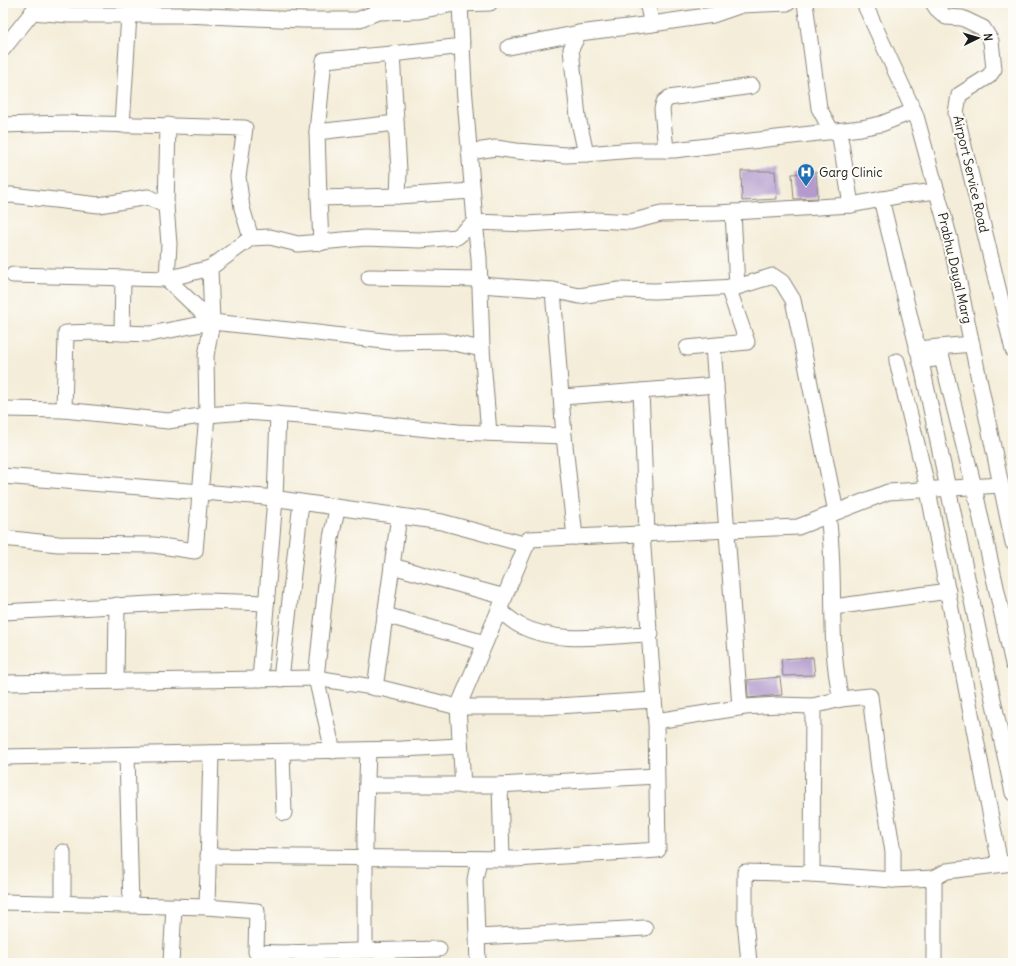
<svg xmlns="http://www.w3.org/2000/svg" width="1016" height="966" viewBox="0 0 1016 966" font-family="Delius,sans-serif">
<rect width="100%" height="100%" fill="#fdfcf7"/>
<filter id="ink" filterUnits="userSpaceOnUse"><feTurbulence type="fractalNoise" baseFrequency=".025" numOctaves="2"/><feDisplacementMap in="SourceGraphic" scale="8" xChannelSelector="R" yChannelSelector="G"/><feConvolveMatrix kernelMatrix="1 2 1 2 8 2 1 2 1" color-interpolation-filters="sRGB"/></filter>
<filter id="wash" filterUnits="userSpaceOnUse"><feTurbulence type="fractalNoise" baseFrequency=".012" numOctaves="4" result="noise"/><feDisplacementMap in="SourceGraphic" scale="16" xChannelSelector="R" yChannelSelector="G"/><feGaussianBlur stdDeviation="0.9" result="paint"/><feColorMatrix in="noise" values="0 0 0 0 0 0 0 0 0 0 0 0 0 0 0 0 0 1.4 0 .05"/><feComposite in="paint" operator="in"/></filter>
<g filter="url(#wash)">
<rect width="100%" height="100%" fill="#f4edd9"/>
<g id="blocks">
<g fill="#b49bce">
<path d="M 741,171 L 775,171 L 777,199 L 742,201 Z"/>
<path d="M 816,172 L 818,198 L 794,199 L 792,174 Z"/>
<path d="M 813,657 L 815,675 L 783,676 L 781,659 Z"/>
<path d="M 780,677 L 782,695 L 748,698 L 747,680 Z"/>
</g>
</g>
</g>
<g filter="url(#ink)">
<use href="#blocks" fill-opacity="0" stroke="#88847a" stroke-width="1"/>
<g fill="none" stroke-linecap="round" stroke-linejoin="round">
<g stroke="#88847a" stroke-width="17">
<g id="minor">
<path d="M 378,3 L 378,12 L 419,11 L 459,3"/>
<path d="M 490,3 L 460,4 L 464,86 L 475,222 L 526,224 L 596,220 L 630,222 L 661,214 L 717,213 L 851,205 L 903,195 L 937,191"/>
<path d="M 647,3 L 652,24 L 713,15 L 742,5 L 788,3"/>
<path d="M 805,3 L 819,108 L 832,132"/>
<path d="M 864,3 L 916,116 L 950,239 L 1013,543"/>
<path d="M 933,3 L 937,9 L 946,17 L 962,18 L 983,28 L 991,41 L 994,69 L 989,76 L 959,95 L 956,113 L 1013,350"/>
<path d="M 32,12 L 69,15 L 183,15 L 303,20 L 357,20 L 378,12"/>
<path d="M 509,47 L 579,33"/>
<path d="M 3,49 L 39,4"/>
<path d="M 3,125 L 63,123 L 245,128 L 238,177 L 242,208 L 251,238"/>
<path d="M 122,125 L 129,15"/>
<path d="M 839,131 L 851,205"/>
<path d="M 317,132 L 396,123"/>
<path d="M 666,150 L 662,109 L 664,102 L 669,98 L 752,86"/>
<path d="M 469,152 L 496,148 L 516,151 L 566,155 L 586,154 L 578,117 L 571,49 L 579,33 L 652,24"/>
<path d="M 586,154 L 634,150 L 674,150 L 861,128 L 881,124 L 914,111"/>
<path d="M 3,196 L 11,195 L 99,205 L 148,197 L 166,206 L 169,244 L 167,279"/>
<path d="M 398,196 L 472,191"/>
<path d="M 319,198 L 317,132 L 324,60 L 392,54"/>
<path d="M 881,199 L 921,362 L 1013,793"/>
<path d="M 166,206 L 168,125"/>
<path d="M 733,212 L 737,287"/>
<path d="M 475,222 L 479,258 L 482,349 L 489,433"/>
<path d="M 321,243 L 319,198 L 398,196 L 399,171 L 392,54 L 463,46"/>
<path d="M 13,275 L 167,279 L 210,268"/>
<path d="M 369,277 L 480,279"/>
<path d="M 167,279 L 212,322"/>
<path d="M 480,285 L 553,290 L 564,436 L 575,537"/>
<path d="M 553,290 L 579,296 L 619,290 L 655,291 L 737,287 L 773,276 L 782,282 L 793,300 L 836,512"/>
<path d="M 212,322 L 210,268 L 251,238 L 270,237 L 298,244 L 365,238 L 420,240 L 457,237 L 475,222"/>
<path d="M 122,333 L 123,278"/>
<path d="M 713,346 L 740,707"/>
<path d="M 687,348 L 747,342 L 728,287"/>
<path d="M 482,349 L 444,341 L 392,342 L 317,333 L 212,322 L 206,356 L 207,415 L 245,412 L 300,416 L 458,432 L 564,436"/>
<path d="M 917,349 L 972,344"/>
<path d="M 897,361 L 928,490 L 1000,864"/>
<path d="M 920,361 L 942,358 L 974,487 L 1013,664"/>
<path d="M 562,397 L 641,391"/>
<path d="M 3,409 L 64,410 L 168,421 L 207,415 L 195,551 L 154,545 L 58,544 L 3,538"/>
<path d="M 64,410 L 66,333 L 96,332 L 150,334 L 212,322"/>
<path d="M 3,476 L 265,497 L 442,522 L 527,545"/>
<path d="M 828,516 C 837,576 827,639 841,699"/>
<path d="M 642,534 L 654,700"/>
<path d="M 647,534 L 641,391 L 716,385"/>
<path d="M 392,566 L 505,597"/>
<path d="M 834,607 L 948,591"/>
<path d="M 499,611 C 506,615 512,621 519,625 C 559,646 609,635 651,634"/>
<path d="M 3,612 L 206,601 L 266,603"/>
<path d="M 385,615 L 485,643"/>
<path d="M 260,679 L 275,499 L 278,414"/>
<path d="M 281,679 L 301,503"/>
<path d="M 116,681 L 117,605"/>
<path d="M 3,683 L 316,678 L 385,689 L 458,707 L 541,707 L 654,700 L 656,721 L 658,850 L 516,859 L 208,856"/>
<path d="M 375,688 L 399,516"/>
<path d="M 656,721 L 745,707 L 779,705 L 813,706 L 841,699 L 870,696 L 879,768 L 893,852 L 893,880 L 934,878"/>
<path d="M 333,751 L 316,678 L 331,538 L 337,509"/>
<path d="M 282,752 L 284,813"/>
<path d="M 127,755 L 131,904"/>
<path d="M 3,757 L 402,749 L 460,746"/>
<path d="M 367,785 L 500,785 L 656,776"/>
<path d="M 500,785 L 502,859"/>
<path d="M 463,786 L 458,707 L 529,539 L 798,527 L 888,492 L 1001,485"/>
<path d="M 63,852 L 63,903"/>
<path d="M 812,874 L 813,706"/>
<path d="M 3,902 L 207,907 L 211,753"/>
<path d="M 207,907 L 257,911 L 256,952 L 280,953"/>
<path d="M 478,937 L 645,928"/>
<path d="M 365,951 L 365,837 L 368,750"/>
<path d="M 171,963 L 174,906"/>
<path d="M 280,963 L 280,953 L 439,949"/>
<path d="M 478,963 L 475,880 L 479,859"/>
<path d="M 749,963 L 745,920 L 745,872 L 812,874 L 893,880"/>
<path d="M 934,963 L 934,878 L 947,871 L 1013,863"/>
</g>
</g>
<use href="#minor" stroke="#fff" stroke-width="15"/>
</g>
</g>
<defs>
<g id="hospital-pin" transform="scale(0.9)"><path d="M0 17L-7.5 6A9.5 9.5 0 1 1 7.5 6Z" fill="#1f6fb2" stroke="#fdfcf7"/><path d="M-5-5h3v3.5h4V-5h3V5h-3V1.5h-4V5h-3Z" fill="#fff"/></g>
</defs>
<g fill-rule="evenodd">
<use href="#hospital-pin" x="806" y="172"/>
</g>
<g text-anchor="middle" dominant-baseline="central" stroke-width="4" stroke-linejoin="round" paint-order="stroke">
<g font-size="13" fill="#1c1c1c" stroke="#fdfcf7" text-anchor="start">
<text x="819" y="172">Garg Clinic</text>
</g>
<g font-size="13" fill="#1c1c1c" stroke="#fdfcf7">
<text transform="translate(971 174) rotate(77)">Airport Service Road</text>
<text transform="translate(955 268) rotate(77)">Prabhu Dayal Marg</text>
</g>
</g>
<rect width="1016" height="966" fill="none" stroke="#fdfcf7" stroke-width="16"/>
<g transform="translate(978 38) rotate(85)" stroke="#fdfcf7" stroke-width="3" paint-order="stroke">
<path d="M0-3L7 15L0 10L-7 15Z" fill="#1c1c1c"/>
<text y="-6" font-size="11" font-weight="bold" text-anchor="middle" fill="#1c1c1c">N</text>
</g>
</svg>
